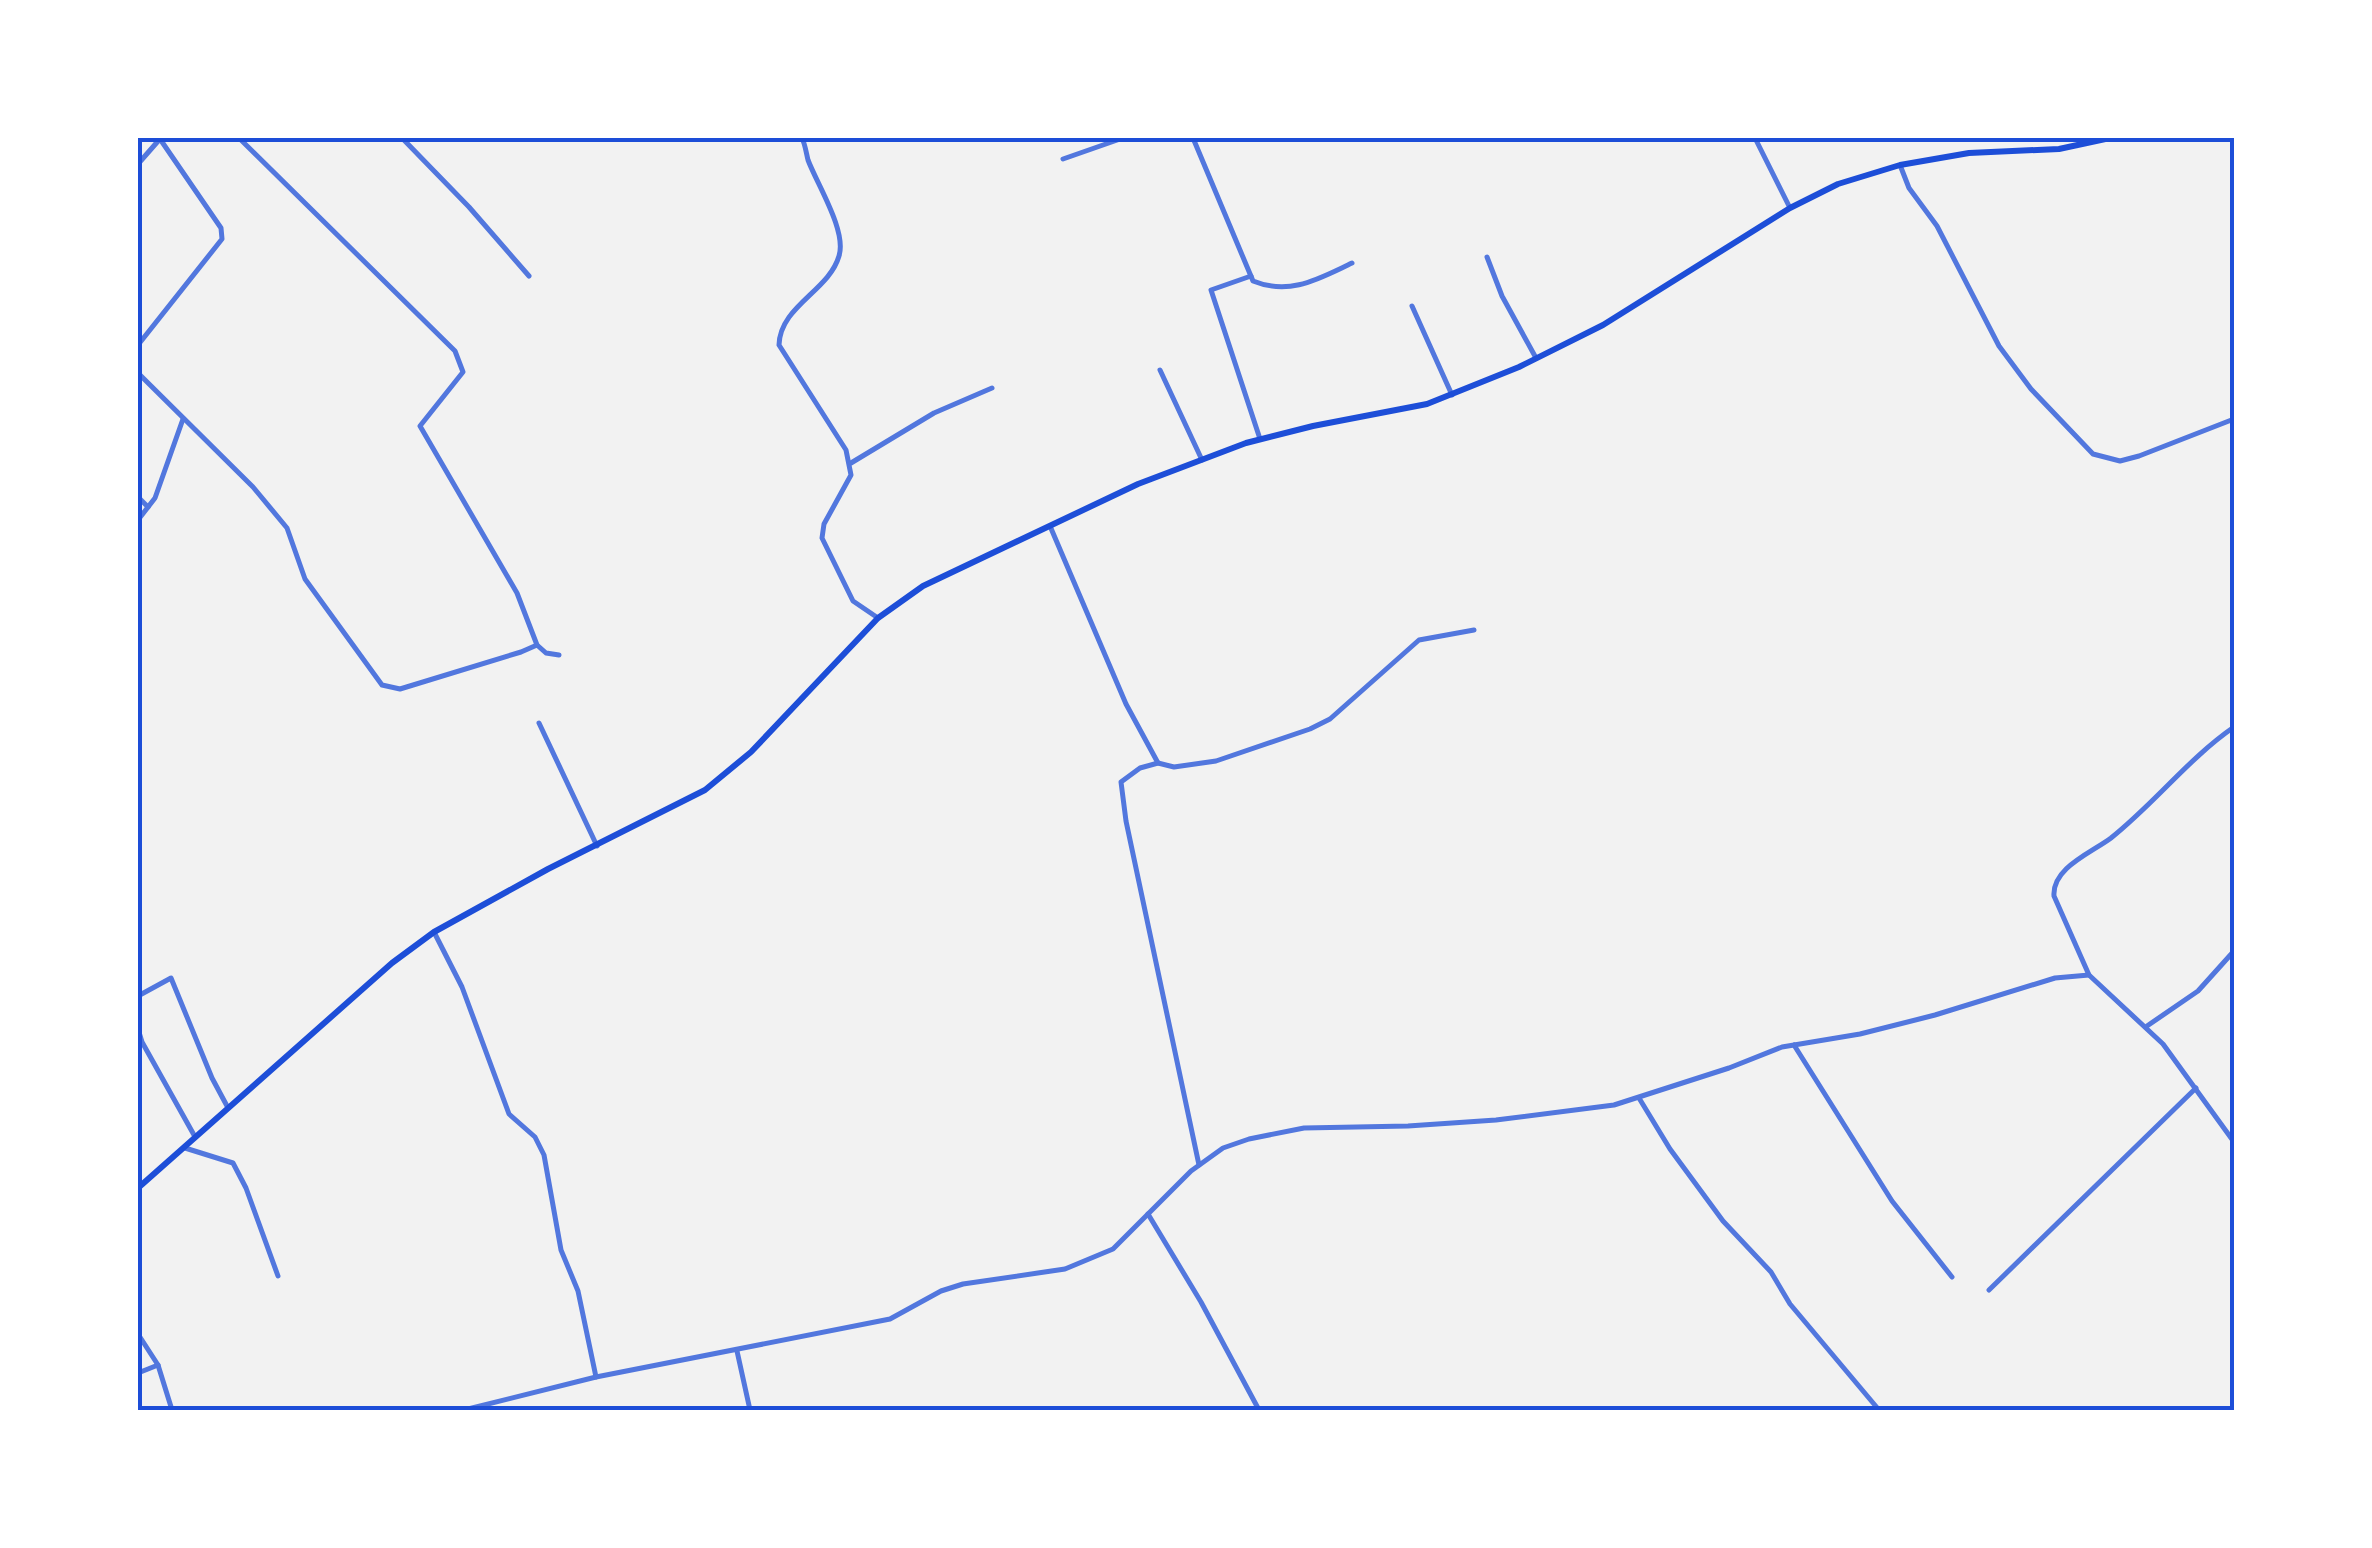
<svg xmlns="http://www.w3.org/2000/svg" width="2372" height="1548" viewBox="0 0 2372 1548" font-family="Cabin,sans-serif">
<rect width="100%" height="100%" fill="#f2f2f2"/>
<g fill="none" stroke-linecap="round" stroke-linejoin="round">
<g stroke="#5277de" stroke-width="5">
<path d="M 239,138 L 455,351 L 463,372 L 420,426 L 517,593 L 537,645 L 546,653 L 559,655"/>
<path d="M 402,138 L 469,207 L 529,276"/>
<path d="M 802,138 C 805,144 806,152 808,160 C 817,184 847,231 839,256 C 829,291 780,306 779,345 L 846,450 L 851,475 L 824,524 L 822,538 L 853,601 L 878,618"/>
<path d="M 1193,138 L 1253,281 C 1290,296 1318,279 1352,263"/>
<path d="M 1755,138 L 1790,208"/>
<path d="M 1063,159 L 1123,138"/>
<path d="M 138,164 L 159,140"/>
<path d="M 1900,165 L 1909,188 L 1937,226 L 1999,346 L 2031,389 L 2093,454 L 2120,461 L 2139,456 L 2234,419"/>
<path d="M 1487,257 L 1502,296 L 1536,358"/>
<path d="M 1251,276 L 1211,290 L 1260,439"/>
<path d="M 1412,306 L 1452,395"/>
<path d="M 138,345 L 222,239 L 221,228 L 160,139"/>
<path d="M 1160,370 L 1202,460"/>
<path d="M 138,373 L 253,487 L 287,528 L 305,579 L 382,685 L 400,689 L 521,652 L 537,645"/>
<path d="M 851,463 L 934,413 L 992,388"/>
<path d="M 138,497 L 148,507"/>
<path d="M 138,520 L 155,498 L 183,419"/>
<path d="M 1050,526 L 1126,704 L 1158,763"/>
<path d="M 539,723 L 597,846"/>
<path d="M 2234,727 C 2189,758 2155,803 2111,838 C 2091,853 2052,868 2054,896 L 2089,975 L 2163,1044 L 2234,1142"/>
<path d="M 434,932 L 462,987 L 509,1114 L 535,1137 L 544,1155 L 561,1250 L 578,1291 L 596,1377"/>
<path d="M 138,996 L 171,978 L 212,1078 L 227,1106"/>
<path d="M 2147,1026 L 2198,991 L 2234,951"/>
<path d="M 138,1029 L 142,1042 L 194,1135"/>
<path d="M 1794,1045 L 1892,1201 L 1952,1277"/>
<path d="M 1639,1098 L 1670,1149 L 1723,1221 L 1771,1272 L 1790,1304 L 1879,1410"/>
<path d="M 185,1148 L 233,1163 L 246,1188 L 278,1276"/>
<path d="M 1199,1165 L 1126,821 L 1121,782 L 1140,768 L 1158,763 L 1174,767 L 1216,761 L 1310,729 L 1330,719 L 1419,640 L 1474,630"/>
<path d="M 1148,1214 L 1201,1302 L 1259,1410"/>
<path d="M 1989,1290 L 2196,1088"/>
<path d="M 138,1334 L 158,1365 L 172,1410"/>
<path d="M 737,1351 L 750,1410"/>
<path d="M 138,1373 L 158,1365"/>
<path d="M 464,1410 L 596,1377 L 890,1319 L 941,1291 L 963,1284 L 1065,1269 L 1113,1249 L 1191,1171 L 1223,1148 L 1249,1139 L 1304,1128 L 1408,1126 L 1496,1120 L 1614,1105 L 1729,1068 L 1782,1047 L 1860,1034 L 1935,1015 L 2055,978 L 2089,975"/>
</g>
<path stroke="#1d4ed8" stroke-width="6" d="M 138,1188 L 392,963 L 434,932 L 548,869 L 705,790 L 751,752 L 878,618 L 923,586 L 1138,484 L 1246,443 L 1313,426 L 1427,404 L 1519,367 L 1603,325 L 1790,208 L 1838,184 L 1900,165 L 1969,153 L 2059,149 L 2110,138"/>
</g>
<rect width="2372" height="1548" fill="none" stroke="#ffffff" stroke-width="280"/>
<rect x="140" y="140" width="2092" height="1268" fill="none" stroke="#1d4ed8" stroke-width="4"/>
</svg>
